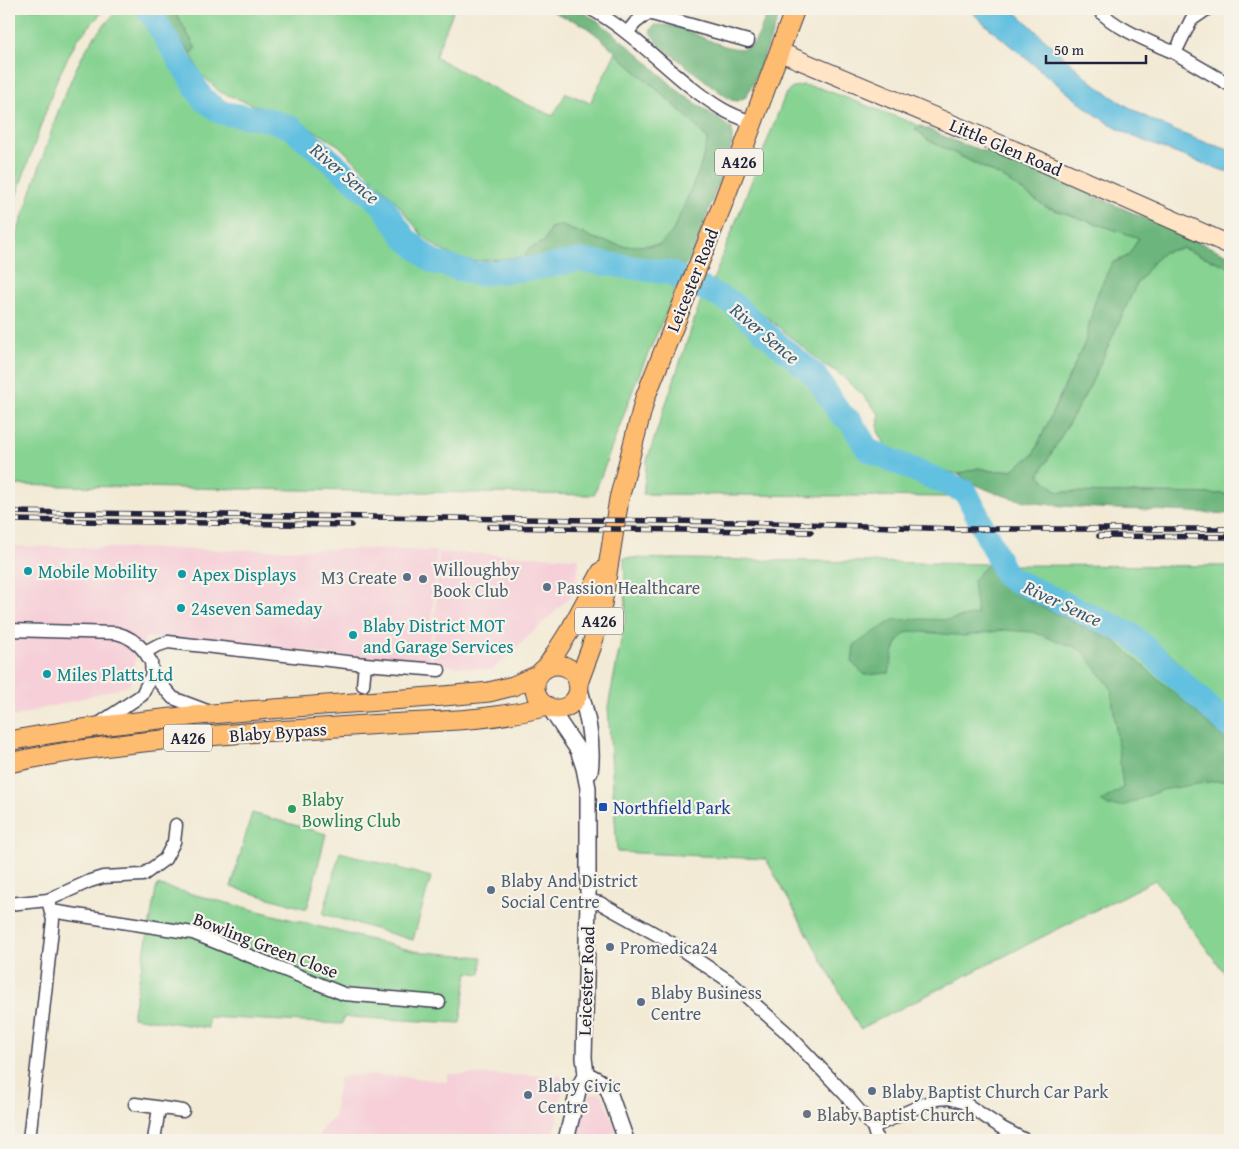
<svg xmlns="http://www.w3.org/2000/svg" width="1239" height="1149" viewBox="0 0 1239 1149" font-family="'Gentium Book Plus',serif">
<rect width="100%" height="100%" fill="#f7f3e8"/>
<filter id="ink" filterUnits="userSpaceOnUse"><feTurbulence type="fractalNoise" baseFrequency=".02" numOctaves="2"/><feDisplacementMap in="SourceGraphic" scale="10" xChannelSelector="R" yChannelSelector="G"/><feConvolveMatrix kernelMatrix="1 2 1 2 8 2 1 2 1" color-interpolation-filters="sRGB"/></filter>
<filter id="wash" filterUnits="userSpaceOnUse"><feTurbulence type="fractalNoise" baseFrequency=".0096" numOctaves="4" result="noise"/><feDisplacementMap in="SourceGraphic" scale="20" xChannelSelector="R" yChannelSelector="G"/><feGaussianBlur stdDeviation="1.12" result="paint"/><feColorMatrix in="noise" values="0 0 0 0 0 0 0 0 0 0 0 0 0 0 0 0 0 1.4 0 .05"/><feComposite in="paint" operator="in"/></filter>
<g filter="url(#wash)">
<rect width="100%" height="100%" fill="#f2ead5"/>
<g fill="#f6cfd8">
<path d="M 9,546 L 229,550 L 357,549 L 437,551 L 429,664 L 146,637 L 136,657 L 130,685 L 9,718 Z"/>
<path d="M 439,552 L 579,558 L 576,592 L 492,670 L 432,664 Z"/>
<path d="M 448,1074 L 566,1076 L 552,1140 L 317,1140 L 322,1129 L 334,1117 L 339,1078 L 352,1075 L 399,1076 L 447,1082 Z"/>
<path d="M 593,1093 L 600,1093 L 603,1096 L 620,1140 L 574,1140 L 584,1104 L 589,1095 Z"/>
</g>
<g fill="#86d392" stroke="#547a66">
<path d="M 9,9 L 105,9 L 77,40 L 57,79 L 9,217 Z"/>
<path d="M 119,9 L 143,9 L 159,40 L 202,105 L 215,114 L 237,123 L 293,132 L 321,155 L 336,172 L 375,202 L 395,231 L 413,251 L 438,268 L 477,279 L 515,276 L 582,263 L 672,277 L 675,292 L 637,379 L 594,495 L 9,485 L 9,257 L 59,109 C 70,82 80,55 98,32 C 105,24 112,17 119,9 Z"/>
<path d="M 171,9 L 454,9 L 435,57 L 506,95 L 553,116 L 566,93 L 590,103 L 616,52 L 695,124 L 708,140 L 699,171 L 673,231 L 659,245 L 622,246 L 596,239 L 578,232 L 548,235 L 545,241 L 525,254 L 526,257 L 475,261 L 456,257 L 439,249 L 422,235 L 393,198 L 338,145 L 303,124 L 220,92 L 200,73 L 191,54 L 196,49 L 176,13 Z"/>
<path d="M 803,85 L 820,88 L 923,127 L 915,129 L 928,140 L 1002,177 L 1046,207 L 1139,238 L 1128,256 L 1112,263 L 1096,297 L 1085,342 L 1033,455 L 1012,470 L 992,471 L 978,468 L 958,474 L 915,464 L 897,455 L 886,446 L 878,431 L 879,414 L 862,394 L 837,372 L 823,364 L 768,318 L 713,280 L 786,93 L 794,87 Z"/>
<path d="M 1182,248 L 1230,267 L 1230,494 L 1058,492 L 1039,475 L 1090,386 L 1136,285 L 1152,263 L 1164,252 Z"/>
<path d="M 706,297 L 721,302 L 737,319 L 828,390 L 842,408 L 849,427 L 858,442 L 870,457 L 936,483 L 949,497 L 643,494 L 647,460 L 701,300 Z"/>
<path d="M 624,558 L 988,564 L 1022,588 L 1069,610 L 1112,627 L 1192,694 L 1230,730 L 1230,980 L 1155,880 L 860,1029 L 766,859 L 617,852 L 608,707 L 626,615 Z"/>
<path d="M 1003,565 L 1230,566 L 1230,715 L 1171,655 L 1125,619 L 1069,594 L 1028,580 L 1010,571 Z"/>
<path d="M 252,813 L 326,834 L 307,909 L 231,887 Z"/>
<path d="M 340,852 L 431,877 L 413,940 L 323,914 Z"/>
<path d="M 157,885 L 414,951 L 482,957 L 481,974 L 468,972 L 460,1023 L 344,1017 L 342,1024 L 208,1017 L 208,1028 L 132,1017 Z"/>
</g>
<g fill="#6cb57c" stroke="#476c5c">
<path d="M 157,9 L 171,9 L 176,13 L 196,49 L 191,54 Z"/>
<path d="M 549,9 L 577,9 L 598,21 L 642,57 L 677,90 L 732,129 L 732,144 L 693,254 L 683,268 L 598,255 L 526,257 L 525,254 L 529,249 L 545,241 L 550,228 L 560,225 L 596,239 L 622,246 L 659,245 L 673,231 L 699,171 L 708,140 C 686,113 658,91 632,68 C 616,54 605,40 586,27 C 575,19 560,17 549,9 Z"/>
<path d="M 769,9 L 782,9 L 755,79 L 746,97 L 737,101 L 731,100 L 720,92 L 658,44 L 650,32 L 654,25 C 664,25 672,25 681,28 C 697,34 740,59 753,44 C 759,37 765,18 769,9 Z"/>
<path d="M 923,127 L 957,142 L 1025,165 L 1230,256 L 1230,267 L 1182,248 L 1164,252 L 1152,263 L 1136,285 L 1090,386 L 1039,475 L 1058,492 L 1230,494 L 1230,514 C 1193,512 1156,510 1119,509 C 1062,506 1007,507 958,474 L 978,468 L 992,471 L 1012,470 L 1033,455 L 1085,342 L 1096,297 L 1112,263 L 1128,256 L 1139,238 L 1046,207 L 1002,177 L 928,140 L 915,128 Z"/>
<path d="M 988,564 L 997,581 L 1015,594 L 1116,642 L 1188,705 L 1230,744 L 1230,781 L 1215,781 L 1162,790 L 1123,806 L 1108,806 L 1101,801 L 1123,788 L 1111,688 L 1082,650 L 1033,632 L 1004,630 L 965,636 L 911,631 C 893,637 893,658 889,673 L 865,675 L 852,663 L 854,645 L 893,620 L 922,619 L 948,620 L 977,614 L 973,580 Z"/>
</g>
<path fill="#62c0e0" stroke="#42718e" d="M 968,9 L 1012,9 C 1037,31 1060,55 1085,76 C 1126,111 1179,136 1230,150 L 1230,173 C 1195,160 1158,148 1124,132 C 1098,119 1077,100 1056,83 C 1026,58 996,35 968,9 Z"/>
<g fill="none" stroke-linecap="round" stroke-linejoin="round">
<path stroke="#62c0e0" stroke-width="24" d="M 148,9 L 203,99 L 222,113 L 270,120 L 292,128 L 382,204 L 405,238 L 433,262 L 478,274 L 536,268 L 579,260 L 671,273 L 731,302 L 780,346 L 814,374 L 840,413 L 851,422 L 868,450 L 966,492 L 1007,577 L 1132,635 L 1230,727"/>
</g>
</g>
<g filter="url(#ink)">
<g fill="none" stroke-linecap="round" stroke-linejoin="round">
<g stroke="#414052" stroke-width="15">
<g id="minor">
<path d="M 591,9 C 639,35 675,81 722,109 C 732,115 743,119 754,123"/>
<path d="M 634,9 L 748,41"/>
<path d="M 1098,9 C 1115,29 1151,42 1175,53 L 1191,20 L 1207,9"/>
<path d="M 627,33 L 635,23 L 648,13"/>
<path d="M 1175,53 L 1230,85"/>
<path d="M 9,630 L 116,633 C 129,636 137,642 145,652 L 156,646 L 168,642 L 365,664 L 439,670"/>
<path d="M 145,652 L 151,662 L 152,674 L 173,698 L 210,712"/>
<path d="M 363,685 L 365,664"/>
<path d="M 97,725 L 142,695 L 152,674"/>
<path d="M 588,901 L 600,903 L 670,942 L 729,981 L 786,1032 L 844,1093 L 873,1127 L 877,1140"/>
<path d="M 9,904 L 48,900 L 90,881 L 103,877 L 143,875 L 165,859 L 174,842 L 176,825"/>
<path d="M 51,911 L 193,933 L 344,994 L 439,1002"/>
<path d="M 135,1104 L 183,1111"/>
<path d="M 873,1127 L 936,1099 L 948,1098 L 963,1102 L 1002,1128 L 1025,1140"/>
<path d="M 29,1140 L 53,920 L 48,900"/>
<path d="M 154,1140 L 159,1108"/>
</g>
</g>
<g stroke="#414052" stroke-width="18">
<g id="tertiary">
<path d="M 579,686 C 587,714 594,743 590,772"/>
<path d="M 549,707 L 578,750 L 584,768 L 588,788 L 588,901 L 584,1058 L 586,1074 L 579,1087 L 566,1140"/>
<path d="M 586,1074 L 599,1081 L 608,1089 L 626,1140"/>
</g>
</g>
<g stroke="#414052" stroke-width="20">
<path id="secondary" d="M 780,52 L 1040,161 L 1230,245"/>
</g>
<g stroke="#414052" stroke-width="21">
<g id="primary">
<circle cx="557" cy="687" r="22"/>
<path d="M 546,668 L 572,627 L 602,571"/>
<path d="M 578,683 L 591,648 L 600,617 L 619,499 L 645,398 L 723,203 L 795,9"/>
<path d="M 9,741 C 167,711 328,707 489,692 L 513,686 L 538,675"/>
<path d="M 9,763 C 125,738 248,733 367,725 C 427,721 489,722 547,706"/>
</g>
</g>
<use href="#minor" stroke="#fff" stroke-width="12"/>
<use href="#tertiary" stroke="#fff" stroke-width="15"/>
<use href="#secondary" stroke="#ffe4c6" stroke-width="18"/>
<use href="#primary" stroke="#febc70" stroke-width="19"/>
<g stroke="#22223b" stroke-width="5.5">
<g id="rail">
<path d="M 9,512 L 740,522 L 957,529 L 1230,529"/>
<path d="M 9,520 L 351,525"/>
<path d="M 489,527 L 811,532"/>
<path d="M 1099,536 L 1230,537"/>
</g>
</g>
<use href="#rail" stroke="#f7f3e8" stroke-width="4" stroke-dasharray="11" stroke-linecap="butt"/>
</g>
</g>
<g fill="#0f9aa8" stroke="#f7f3e8" stroke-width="2">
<circle cx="28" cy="571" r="5"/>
<circle cx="182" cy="574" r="5"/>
<circle cx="181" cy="608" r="5"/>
<circle cx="353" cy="635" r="5"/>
<circle cx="47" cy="674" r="5"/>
</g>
<g fill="#5c6f8a" stroke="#f7f3e8" stroke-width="2">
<circle cx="407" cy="577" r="5"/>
<circle cx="423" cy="579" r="5"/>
<circle cx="547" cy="587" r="5"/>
<circle cx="491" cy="890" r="5"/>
<circle cx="610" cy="947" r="5"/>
<circle cx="641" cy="1002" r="5"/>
<circle cx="872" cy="1091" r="5"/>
<circle cx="528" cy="1095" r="5"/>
</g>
<rect fill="#1a4fb4" stroke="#f7f3e8" stroke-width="2" x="598" y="802" width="10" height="10" rx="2.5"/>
<circle fill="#2e9e5b" stroke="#f7f3e8" stroke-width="2" cx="292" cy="809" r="5"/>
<circle fill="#6b7280" stroke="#f7f3e8" stroke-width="2" cx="807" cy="1114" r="5"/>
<g text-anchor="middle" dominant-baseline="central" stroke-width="4.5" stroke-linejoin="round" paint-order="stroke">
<g fill="#f7f3e8" stroke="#62616f" stroke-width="1">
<rect x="715" y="148.5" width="48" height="27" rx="4"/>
<rect x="575" y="607.5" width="48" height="27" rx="4"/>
<rect x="164" y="724.5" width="48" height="27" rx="4"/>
</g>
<g font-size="16" font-weight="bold" fill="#22223b">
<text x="739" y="162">A426</text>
<text x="599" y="621">A426</text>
<text x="188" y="738">A426</text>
</g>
<g font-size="18" fill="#22223b" stroke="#f7f3e8">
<text transform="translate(1006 147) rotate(23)">Little Glen Road</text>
<text transform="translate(692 280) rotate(-68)">Leicester Road</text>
<text transform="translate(278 732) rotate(-4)">Blaby Bypass</text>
<text transform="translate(266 945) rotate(21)">Bowling Green Close</text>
<text transform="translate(586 981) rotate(-88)">Leicester Road</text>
</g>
<g font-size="18" fill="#4e5e75" stroke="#f7f3e8" text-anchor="start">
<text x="433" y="569">Willoughby<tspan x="433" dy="21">Book Club</tspan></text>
<text x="397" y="577" text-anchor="end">M3 Create</text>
<text x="557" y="587">Passion Healthcare</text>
<text x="501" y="880">Blaby And District<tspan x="501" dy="21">Social Centre</tspan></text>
<text x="620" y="947">Promedica24</text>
<text x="651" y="992">Blaby Business<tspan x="651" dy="21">Centre</tspan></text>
<text x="538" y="1085">Blaby Civic<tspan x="538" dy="21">Centre</tspan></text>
<text x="882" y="1091">Blaby Baptist Church Car Park</text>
</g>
<g font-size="18" fill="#0d838f" stroke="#f7f3e8" text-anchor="start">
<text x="38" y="571">Mobile Mobility</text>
<text x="192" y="574">Apex Displays</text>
<text x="191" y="608">24seven Sameday</text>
<text x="363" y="625">Blaby District MOT<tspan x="363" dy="21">and Garage Services</tspan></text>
<text x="57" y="674">Miles Platts Ltd</text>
</g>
<g font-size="18" fill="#27864d" stroke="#f7f3e8" text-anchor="start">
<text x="302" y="799">Blaby<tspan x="302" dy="21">Bowling Club</tspan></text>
</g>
<g font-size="18" fill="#164399" stroke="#f7f3e8" text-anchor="start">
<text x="613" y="807">Northfield Park</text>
</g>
<g font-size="18" fill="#5b616d" stroke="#f7f3e8" text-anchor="start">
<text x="817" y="1114">Blaby Baptist Church</text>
</g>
<g font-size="19" font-style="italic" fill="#385975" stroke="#f7f3e8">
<text transform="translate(345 173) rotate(40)">River Sence</text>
<text transform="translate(765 333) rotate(40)">River Sence</text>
<text transform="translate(1063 603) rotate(25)">River Sence</text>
</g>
</g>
<rect width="1239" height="1149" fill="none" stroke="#f7f3e8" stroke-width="30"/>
<path d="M1046 55v8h100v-8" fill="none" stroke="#22223b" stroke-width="2.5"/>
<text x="1054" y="55" font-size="15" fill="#22223b" stroke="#f7f3e8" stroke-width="4" paint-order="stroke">50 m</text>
</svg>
